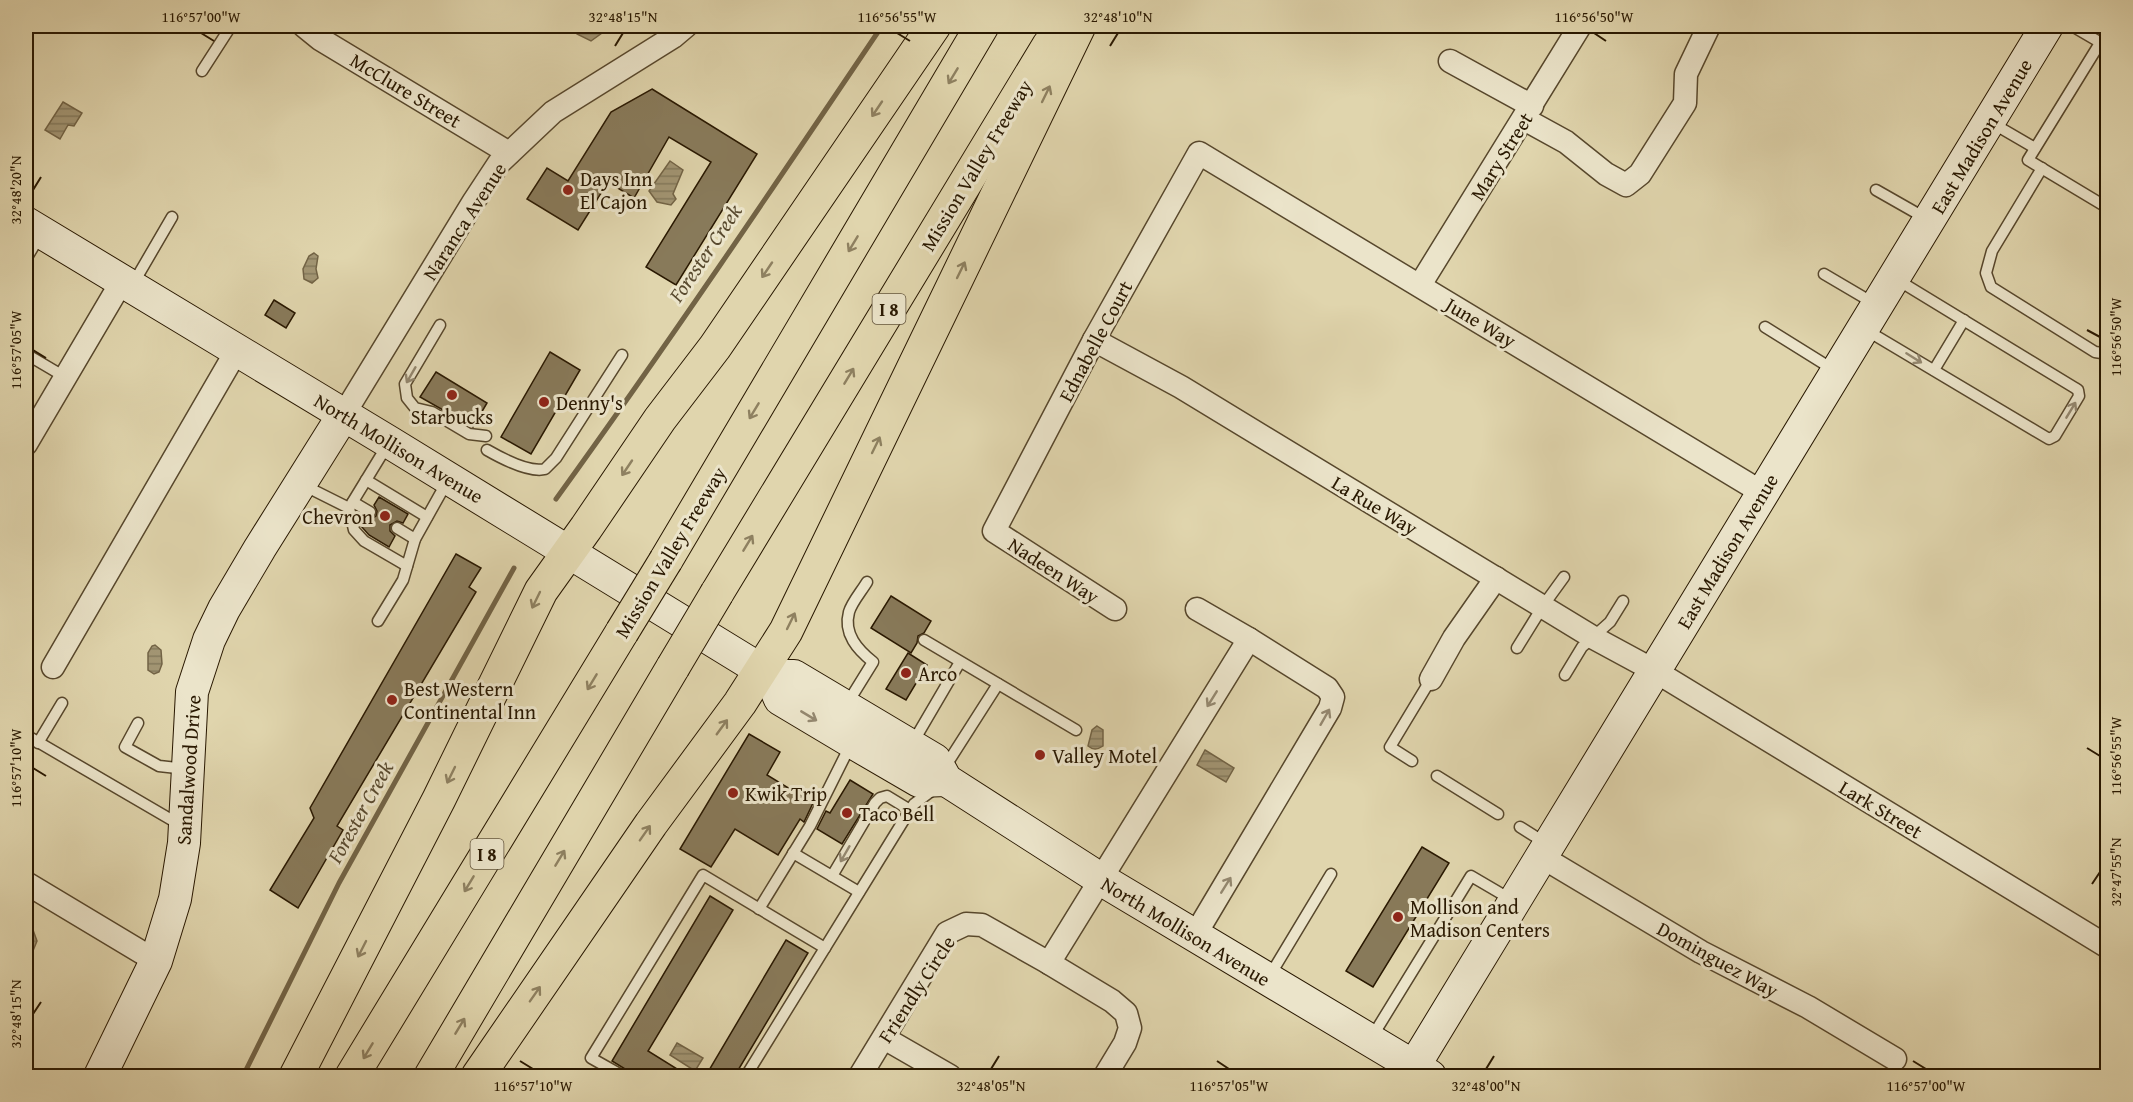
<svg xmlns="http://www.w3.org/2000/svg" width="2133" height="1102" viewBox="0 0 2133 1102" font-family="'Gentium Book Plus',serif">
<defs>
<pattern id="water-rules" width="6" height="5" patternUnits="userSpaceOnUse" patternTransform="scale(1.5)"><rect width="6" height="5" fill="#a29573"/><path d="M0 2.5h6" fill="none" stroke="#84795c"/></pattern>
</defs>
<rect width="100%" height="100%" fill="#e0d5ad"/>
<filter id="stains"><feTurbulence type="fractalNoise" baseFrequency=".00333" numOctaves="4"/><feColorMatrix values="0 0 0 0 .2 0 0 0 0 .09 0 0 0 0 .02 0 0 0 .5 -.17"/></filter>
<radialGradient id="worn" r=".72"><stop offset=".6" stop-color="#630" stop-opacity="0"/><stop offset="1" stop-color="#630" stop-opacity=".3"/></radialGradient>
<g fill="url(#water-rules)" stroke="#726345" stroke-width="1.5">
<path d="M 576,26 L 594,27 L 602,33 L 591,41 L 577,34 Z"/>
<path d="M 63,102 L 82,113 L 74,126 L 68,125 L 60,139 L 45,130 Z"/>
<path d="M 670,161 L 683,170 L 673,194 L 676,199 L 671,205 L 657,202 L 649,191 Z"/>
<path d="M 314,253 L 318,256 L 316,269 L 318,278 L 312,283 L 304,279 L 303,269 L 309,256 Z"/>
<path d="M 155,645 L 161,650 L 162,664 L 159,672 L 154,674 L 148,670 L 148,653 L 152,646 Z"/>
<path d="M 1097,726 L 1103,730 L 1103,746 C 1097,750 1093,750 1088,746 L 1092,730 Z"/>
<path d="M 1205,750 L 1234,768 L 1226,782 L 1197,765 Z"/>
<path d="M 26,930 L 33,930 L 37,941 L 30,958 L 26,958 Z"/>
<path d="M 677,1043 L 703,1058 L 695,1071 L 670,1055 Z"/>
</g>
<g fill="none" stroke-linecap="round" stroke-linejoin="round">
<g stroke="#726345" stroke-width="5">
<path d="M 556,499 C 668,344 775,185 882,26"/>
<path d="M 243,1076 L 339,883 L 514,568"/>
</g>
</g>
<g fill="#887a5a" stroke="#291801" stroke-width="1.5">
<path d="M 652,89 L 757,154 L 676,285 L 646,267 L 711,162 L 669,137 L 634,198 L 608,182 L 578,230 L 527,199 L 547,168 L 568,181 L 611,112 Z"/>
<path d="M 274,300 L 295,313 L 286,328 L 265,315 Z"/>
<path d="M 550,352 L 580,370 L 531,454 L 501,437 Z"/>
<path d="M 436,372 L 487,403 L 473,427 L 420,397 Z"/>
<path d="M 379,497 L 408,514 L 403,523 L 397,521 L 390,525 L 390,531 L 395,536 L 389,547 L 369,535 L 361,526 L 366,518 L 371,519 L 376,516 L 377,511 L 374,505 Z"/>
<path d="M 456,554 L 481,568 L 469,587 L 476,592 L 337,826 L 343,830 L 298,908 L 270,890 L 314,818 L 310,808 Z"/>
<path d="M 891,596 L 931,621 L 924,633 L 918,636 L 917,643 L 911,653 L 871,628 Z"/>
<path d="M 908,653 L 927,665 L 906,700 L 886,689 Z"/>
<path d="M 749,734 L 780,752 L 767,775 L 813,803 L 804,822 L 800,819 L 778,855 L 735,829 L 711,867 L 680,849 Z"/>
<path d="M 850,780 L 873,794 L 842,844 L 817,829 L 826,811 L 830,813 Z"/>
<path d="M 1422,847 L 1449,863 L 1373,987 L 1346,971 Z"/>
<path d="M 710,896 L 733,910 L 648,1051 L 690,1077 L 638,1077 L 612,1061 Z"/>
<path d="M 786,940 L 808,953 L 734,1077 L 705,1077 Z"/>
</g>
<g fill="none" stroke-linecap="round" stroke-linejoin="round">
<g stroke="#57472c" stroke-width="13">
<g id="lane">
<path d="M 2072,26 L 2108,47"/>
<path d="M 2100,43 L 2028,160 L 2108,208"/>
<path d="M 202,71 L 231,26"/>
<path d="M 1992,123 L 2035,148"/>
<path d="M 2042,168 L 1992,251 L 1986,273 L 1991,287 L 2095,352 L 2108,354"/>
<path d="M 1876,190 L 1927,219"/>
<path d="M 26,259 L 41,234"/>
<path d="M 1824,274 L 1875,304"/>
<path d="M 133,284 L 172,217"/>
<path d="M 440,325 L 405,384 L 407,398 L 415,408 L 432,412 L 469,434 L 486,436"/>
<path d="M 1765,327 L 1834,370"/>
<path d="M 1866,330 L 2049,439 L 2055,436 L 2079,396 L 2078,390 L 2075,388 L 1896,279"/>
<path d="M 26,354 L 65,377"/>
<path d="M 1934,370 L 1964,320"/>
<path d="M 487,450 C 501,458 529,473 545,469 L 556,458 L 622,355"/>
<path d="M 366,480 L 427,517"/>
<path d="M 303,485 L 349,508 L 388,444"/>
<path d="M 353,502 L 370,512"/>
<path d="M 349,508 L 354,530 L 364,541 L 407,566"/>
<path d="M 397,528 L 415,539"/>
<path d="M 378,621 L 403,580 L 415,539 L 448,480"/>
<path d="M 924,640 L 1076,730"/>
<path d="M 1517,648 L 1543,606 L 1564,577"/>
<path d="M 1565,675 L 1582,647 L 1610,622 L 1623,601"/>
<path d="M 847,704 L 873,662 C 858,650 843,634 849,612 C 852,602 861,592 867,582"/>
<path d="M 138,723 L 125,747 L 159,766 L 186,769"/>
<path d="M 26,735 L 182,826"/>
<path d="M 38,743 L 62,703"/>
<path d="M 912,744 L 960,662"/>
<path d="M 1412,761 L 1390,747 L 1431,679"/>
<path d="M 945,767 L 998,684"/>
<path d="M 1437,776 L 1498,814"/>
<path d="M 1520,827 L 1547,844"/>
<path d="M 793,853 L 859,892"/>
<path d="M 832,876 L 875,803 L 880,798 L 887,796 L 910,810"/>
<path d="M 759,909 L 810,826 L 851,744"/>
<path d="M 1269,977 L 1331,874"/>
<path d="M 1372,1037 L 1471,876 L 1512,900"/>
<path d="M 623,1076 L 591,1058 L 703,875 L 825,948"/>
<path d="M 746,1076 L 910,810 L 914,804 L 934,789"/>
</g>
</g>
<g stroke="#57472c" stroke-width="25">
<g id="street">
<path d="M 304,26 L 320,39 L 509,153"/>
<path d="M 1450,61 L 1532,106"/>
<path d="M 1524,119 L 1566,142 L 1606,174 L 1626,185 L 1640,174 L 1685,103 L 1686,74 L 1708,28"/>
<path d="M 1420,285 L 1580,26"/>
<path d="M 1094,340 L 1181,387 L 1594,638 L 1655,671 L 2108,947"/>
<path d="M 344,414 L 474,201 L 499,163 L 553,112 L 673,37 L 686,26"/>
<path d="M 26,444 L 122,281"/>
<path d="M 1115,609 L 994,531 L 1094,340 L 1199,153 L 1763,493"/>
<path d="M 1197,609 L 1249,639"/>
<path d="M 53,667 L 237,350"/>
<path d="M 1431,679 L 1454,638 L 1496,578"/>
<path d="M 1542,857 L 1701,952 L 1808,1007 L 1895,1059"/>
<path d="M 26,883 L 156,961"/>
<path d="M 1049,963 L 1249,639 L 1327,688 L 1333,697 L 1330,708 L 1195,935"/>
<path d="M 884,1038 L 950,1076"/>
<path d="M 860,1076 L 947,933 L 966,924 L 982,925 L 1049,963 L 1112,1001 L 1126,1013 L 1130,1028 L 1125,1043 L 1105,1076"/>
</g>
</g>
<g stroke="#291801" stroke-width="34">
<g id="secondary">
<path d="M 26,223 L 389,442 L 761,670 L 770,676 L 794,676 L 935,760 L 946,780 L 1102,880 L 1430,1076"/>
<path d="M 770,676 L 780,699 L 852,742 L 919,781 L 946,780"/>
<path d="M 100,1076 L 156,961 L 175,899 L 184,843 L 192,692 L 209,640 L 224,609 L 260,548 L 344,414"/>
<path d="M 1408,1076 L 2047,26"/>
</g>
</g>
<g stroke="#291801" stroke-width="35">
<g id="highway">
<path d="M 666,560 L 982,26"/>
<path d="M 717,593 L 1049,45"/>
<path d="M 296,1076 L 439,799 L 541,591 L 586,528 L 660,419 L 715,347 L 934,26"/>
<path d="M 352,1076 L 622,632"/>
<path d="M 431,1076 L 673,667"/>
<path d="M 478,1076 L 651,824 L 740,703 L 786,631 L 1079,26"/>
</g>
</g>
<use href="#lane" stroke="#ebe4ca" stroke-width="10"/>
<use href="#street" stroke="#ebe4ca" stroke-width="22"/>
<use href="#secondary" stroke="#ebe4ca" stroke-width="32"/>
<use href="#highway" stroke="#e0d5ad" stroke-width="33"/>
<g stroke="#291801" stroke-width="35" stroke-linecap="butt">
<g id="highway-bridge">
<path d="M 622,632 L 666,560"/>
<path d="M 673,667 L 717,593"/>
</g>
</g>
<use href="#highway-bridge" stroke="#e0d5ad" stroke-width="33"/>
</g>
<defs><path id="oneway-shaft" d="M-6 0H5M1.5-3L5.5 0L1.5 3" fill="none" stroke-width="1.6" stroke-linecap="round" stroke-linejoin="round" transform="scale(1.5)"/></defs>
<g stroke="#8e8060">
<use href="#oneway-shaft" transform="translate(953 76) rotate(121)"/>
<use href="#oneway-shaft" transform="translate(1046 94) rotate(-64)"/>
<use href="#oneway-shaft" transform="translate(877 109) rotate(124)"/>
<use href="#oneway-shaft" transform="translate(853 244) rotate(121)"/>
<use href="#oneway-shaft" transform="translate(767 270) rotate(124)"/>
<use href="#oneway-shaft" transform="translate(961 270) rotate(-64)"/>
<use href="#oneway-shaft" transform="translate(849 376) rotate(-59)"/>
<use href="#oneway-shaft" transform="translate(754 411) rotate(121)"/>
<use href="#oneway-shaft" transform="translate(876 445) rotate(-64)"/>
<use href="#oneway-shaft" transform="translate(627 468) rotate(124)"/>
<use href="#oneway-shaft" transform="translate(748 543) rotate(-59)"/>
<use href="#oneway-shaft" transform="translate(536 600) rotate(116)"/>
<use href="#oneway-shaft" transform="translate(791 621) rotate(-64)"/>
<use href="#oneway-shaft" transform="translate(592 682) rotate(121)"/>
<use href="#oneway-shaft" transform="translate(722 727) rotate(-54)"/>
<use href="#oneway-shaft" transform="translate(451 775) rotate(116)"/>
<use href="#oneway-shaft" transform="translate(645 833) rotate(-55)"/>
<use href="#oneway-shaft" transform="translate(560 858) rotate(-59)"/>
<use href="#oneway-shaft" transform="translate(469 884) rotate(121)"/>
<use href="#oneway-shaft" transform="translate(362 949) rotate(117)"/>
<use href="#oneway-shaft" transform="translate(535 994) rotate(-55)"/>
<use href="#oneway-shaft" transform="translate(460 1026) rotate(-59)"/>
<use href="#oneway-shaft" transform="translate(368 1051) rotate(121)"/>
</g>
<g stroke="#948870">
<use href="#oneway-shaft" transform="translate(1914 358) rotate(32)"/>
<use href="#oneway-shaft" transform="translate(411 375) rotate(120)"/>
<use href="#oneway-shaft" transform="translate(2071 410) rotate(-59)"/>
<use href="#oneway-shaft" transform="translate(1212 699) rotate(122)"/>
<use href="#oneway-shaft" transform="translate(809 716) rotate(31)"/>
<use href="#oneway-shaft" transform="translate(1325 717) rotate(-60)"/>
<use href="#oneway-shaft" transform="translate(845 854) rotate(120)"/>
<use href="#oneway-shaft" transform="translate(1226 885) rotate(-58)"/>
</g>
<path fill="none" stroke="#291801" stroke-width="2" d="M 201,33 L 214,41M 897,33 L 910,41M 1594,33 L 1606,41M 615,46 L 623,33M 1110,46 L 1118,33M 33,190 L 41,177M 2087,330 L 2100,337M 33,350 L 46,358M 2087,748 L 2100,756M 33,768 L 46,776M 2092,884 L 2100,872M 33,1014 L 41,1002M 520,1061 L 533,1069M 1217,1061 L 1229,1069M 1913,1061 L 1926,1069M 991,1069 L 999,1056M 1486,1069 L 1494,1056"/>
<g fill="#8f2418" stroke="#ebe4ca" stroke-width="2">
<circle cx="568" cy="190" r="6"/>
<circle cx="452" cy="395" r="6"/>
<circle cx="544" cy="402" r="6"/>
<circle cx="385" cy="516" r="6"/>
<circle cx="906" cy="673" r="6"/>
<circle cx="392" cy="700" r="6"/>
<circle cx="1040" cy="755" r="6"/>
<circle cx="733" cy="793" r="6"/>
<circle cx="847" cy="813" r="6"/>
<circle cx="1398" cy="917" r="6"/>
</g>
<g text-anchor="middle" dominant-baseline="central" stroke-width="6" stroke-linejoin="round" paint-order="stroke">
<g fill="#ebe4ca" stroke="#63553d" stroke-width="1.5">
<rect x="872.5" y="294" width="33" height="30" rx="4.5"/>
<rect x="470.5" y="839" width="33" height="30" rx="4.5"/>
</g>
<g font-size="18" font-weight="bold" fill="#291801">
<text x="889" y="309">I 8</text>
<text x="487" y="854">I 8</text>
</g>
<g font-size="20" fill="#291801" stroke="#ebe4ca">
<text transform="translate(406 90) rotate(31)">McClure Street</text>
<text transform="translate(1981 136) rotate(-59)">East Madison Avenue</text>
<text transform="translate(1501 156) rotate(-58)">Mary Street</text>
<text transform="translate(976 165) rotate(-59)">Mission Valley Freeway</text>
<text transform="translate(464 221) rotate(-57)">Naranca Avenue</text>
<text transform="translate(1481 322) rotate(31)">June Way</text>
<text transform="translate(1095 341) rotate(-62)">Ednabelle Court</text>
<text transform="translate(399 448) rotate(31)">North Mollison Avenue</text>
<text transform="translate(1375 505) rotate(31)">La Rue Way</text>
<text transform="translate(1727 551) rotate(-59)">East Madison Avenue</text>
<text transform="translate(670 552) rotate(-59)">Mission Valley Freeway</text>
<text transform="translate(1054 570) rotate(33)">Nadeen Way</text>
<text transform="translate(188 770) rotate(-86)">Sandalwood Drive</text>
<text transform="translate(1881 809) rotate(31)">Lark Street</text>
<text transform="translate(1186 931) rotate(31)">North Mollison Avenue</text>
<text transform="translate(1718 959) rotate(29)">Dominguez Way</text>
<text transform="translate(916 989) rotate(-57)">Friendly Circle</text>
</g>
<g font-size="20" fill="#291801" stroke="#ebe4ca" text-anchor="start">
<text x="580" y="178">Days Inn<tspan x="580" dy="23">El Cajon</tspan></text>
<text x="556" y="402">Denny's</text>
<text x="452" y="416" text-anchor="middle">Starbucks</text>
<text x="373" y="516" text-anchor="end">Chevron</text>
<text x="918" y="673">Arco</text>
<text x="404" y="688">Best Western<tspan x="404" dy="23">Continental Inn</tspan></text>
<text x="1052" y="755">Valley Motel</text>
<text x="745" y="793">Kwik Trip</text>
<text x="859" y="813">Taco Bell</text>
<text x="1410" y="906">Mollison and<tspan x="1410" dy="23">Madison Centers</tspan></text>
</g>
<g font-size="21" font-style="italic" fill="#594a2f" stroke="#ebe4ca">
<text transform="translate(705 253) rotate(-56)">Forester Creek</text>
<text transform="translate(360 812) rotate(-61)">Forester Creek</text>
</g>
</g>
<rect width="2133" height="1102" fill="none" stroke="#e0d5ad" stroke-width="66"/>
<rect x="33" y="33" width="2067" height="1036" fill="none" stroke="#291801" stroke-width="2"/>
<g font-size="15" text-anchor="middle" fill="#291801">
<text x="201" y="22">116°57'00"W</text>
<text x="623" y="22">32°48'15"N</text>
<text x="897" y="22">116°56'55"W</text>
<text x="1118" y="22">32°48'10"N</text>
<text x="1594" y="22">116°56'50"W</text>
<text transform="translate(16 190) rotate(-90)" y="5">32°48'20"N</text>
<text transform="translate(2116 337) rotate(-90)" y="5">116°56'50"W</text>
<text transform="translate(16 350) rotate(-90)" y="5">116°57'05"W</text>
<text transform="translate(2116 756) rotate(-90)" y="5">116°56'55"W</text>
<text transform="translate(16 768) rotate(-90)" y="5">116°57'10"W</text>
<text transform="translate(2116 872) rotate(-90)" y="5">32°47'55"N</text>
<text transform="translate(16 1014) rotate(-90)" y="5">32°48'15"N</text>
<text x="533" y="1091">116°57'10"W</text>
<text x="991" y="1091">32°48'05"N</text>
<text x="1229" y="1091">116°57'05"W</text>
<text x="1486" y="1091">32°48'00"N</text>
<text x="1926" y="1091">116°57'00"W</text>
</g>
<rect width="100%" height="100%" filter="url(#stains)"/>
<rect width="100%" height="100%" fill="url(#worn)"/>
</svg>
